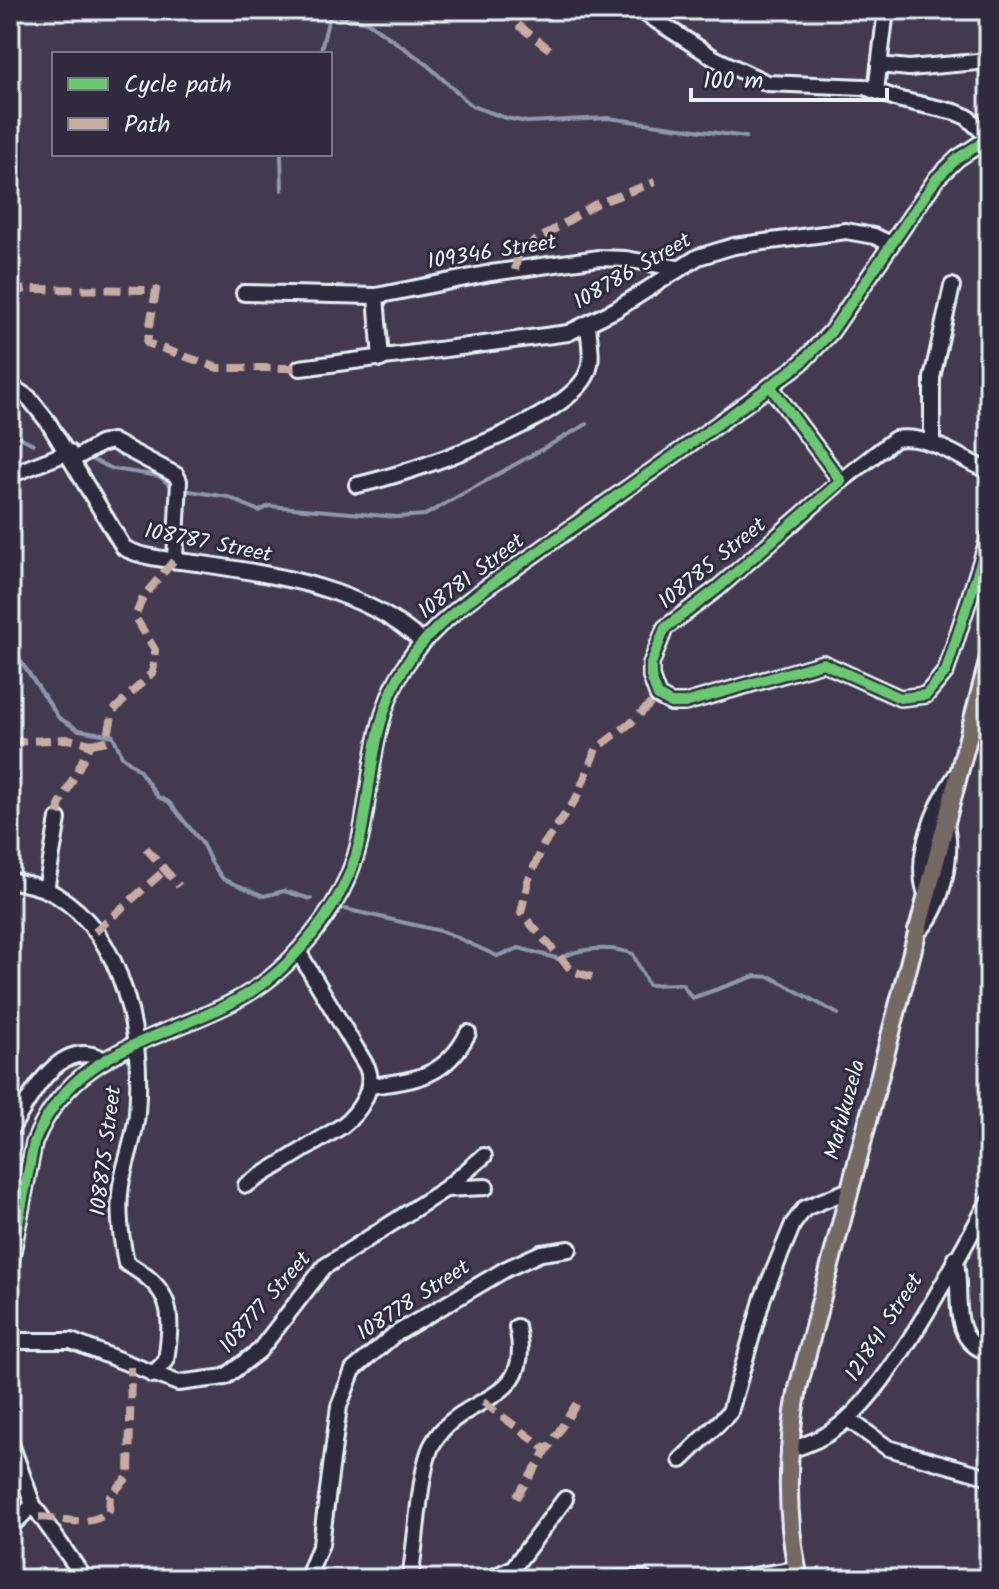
<svg xmlns="http://www.w3.org/2000/svg" width="999" height="1589" viewBox="0 0 999 1589" font-family="Kalam,sans-serif">
<rect width="100%" height="100%" fill="#433a4f"/>
<filter id="ink" filterUnits="userSpaceOnUse"><feTurbulence type="fractalNoise" baseFrequency=".0125" numOctaves="2"/><feDisplacementMap in="SourceGraphic" scale="16" xChannelSelector="R" yChannelSelector="G"/><feConvolveMatrix kernelMatrix="1 2 1 2 8 2 1 2 1" color-interpolation-filters="sRGB"/></filter>
<g filter="url(#ink)">
<g fill="none" stroke-linecap="round" stroke-linejoin="round">
<g stroke="#8d98ac" stroke-width="4">
<path d="M 306,10 L 367,22 L 424,62 L 472,106 L 506,118 L 527,122 L 608,118 L 746,137"/>
<path d="M 320,54 L 330,13"/>
<path d="M 281,154 L 282,190"/>
<path d="M 10,432 L 33,444"/>
<path d="M 93,460 L 113,469 L 159,476 L 175,489"/>
<path d="M 184,490 L 228,497 L 259,511 L 269,506 L 397,517 L 425,515 L 587,424"/>
<path d="M 10,645 L 59,718 L 79,730 L 113,736 L 122,756 L 139,770 L 158,797 L 169,802 L 202,843 L 211,862 L 223,879 L 264,896 L 284,891 L 311,899"/>
<path d="M 345,909 L 445,932 L 497,956 L 519,948 L 559,959 C 580,947 611,946 633,954 L 648,985 L 682,984 L 692,998 L 755,976 L 771,977 L 838,1014"/>
</g>
<g stroke="#e8f1f8" stroke-width="20">
<g id="minor">
<path d="M 640,10 L 714,58 L 767,83 L 864,87 L 901,100 L 955,112 L 967,117 L 989,138"/>
<path d="M 879,65 L 909,68 L 989,61"/>
<path d="M 876,91 L 886,10"/>
<path d="M 244,293 L 376,296"/>
<path d="M 381,359 L 376,296 L 491,273 L 599,258 L 625,259 L 677,268"/>
<path d="M 300,368 L 568,333 L 615,310 L 698,257 L 734,246 L 846,231 L 874,236 L 889,243"/>
<path d="M 10,386 L 29,398 L 48,422 L 124,548 C 147,560 178,560 203,564 C 278,575 365,589 422,642"/>
<path d="M 770,386 L 841,481 L 718,588 L 665,628 L 651,664 L 651,677 L 658,696 L 671,703 L 685,703 L 823,663 L 900,698 L 926,695 L 946,671 L 989,537"/>
<path d="M 932,443 L 932,378 L 952,286"/>
<path d="M 74,459 L 100,444 L 112,441 L 176,475 L 179,481 L 175,559"/>
<path d="M 10,475 L 69,452"/>
<path d="M 841,481 L 895,439 C 928,433 960,459 989,471"/>
<path d="M 357,485 C 409,474 565,421 587,374 C 594,359 589,341 588,325"/>
<path d="M 10,880 C 25,884 43,886 56,895 C 126,937 143,1039 137,1113 C 135,1138 125,1161 121,1185 C 117,1211 121,1237 126,1263 C 173,1290 173,1310 166,1361 L 152,1375"/>
<path d="M 46,890 L 58,819"/>
<path d="M 926,894 C 913,857 935,806 956,775"/>
<path d="M 916,930 L 922,928 C 943,904 954,852 945,821"/>
<path d="M 370,1086 C 416,1080 446,1077 468,1033"/>
<path d="M 10,1130 C 30,1099 58,1036 103,1059"/>
<path d="M 246,1185 L 342,1126 C 359,1113 376,1088 367,1067 L 298,951"/>
<path d="M 445,1189 L 486,1187"/>
<path d="M 955,1258 C 964,1289 946,1341 989,1352"/>
<path d="M 10,1265 L 34,1143 C 81,1024 208,1043 287,963 C 321,928 349,889 360,840 C 373,780 371,720 405,666 C 437,615 498,581 546,546 C 631,485 718,426 801,363 L 831,332 L 937,178 L 958,158 L 989,138"/>
<path d="M 10,1341 L 71,1341 L 178,1383 L 225,1377 L 259,1351 L 324,1267 L 445,1189 L 484,1156"/>
<path d="M 848,1419 L 888,1448 L 989,1477"/>
<path d="M 10,1441 L 33,1505 L 85,1579"/>
<path d="M 789,1450 C 807,1445 824,1438 839,1426 C 892,1386 955,1262 989,1201"/>
<path d="M 681,1460 L 730,1412 L 763,1297 L 793,1224 L 805,1208 L 847,1191"/>
<path d="M 10,1527 L 33,1505"/>
<path d="M 307,1579 L 321,1544 L 339,1406 L 353,1370 L 394,1335 L 506,1269 L 541,1253 L 569,1249"/>
<path d="M 410,1579 C 416,1546 419,1470 432,1445 C 460,1391 536,1408 517,1327"/>
<path d="M 489,1579 L 513,1568 L 565,1499"/>
<path d="M 616,1579 L 644,1579"/>
<path d="M 734,1579 L 797,1569"/>
</g>
</g>
<g stroke="#e8f1f8" stroke-width="22">
<path id="major" d="M 799,1579 C 785,1515 786,1452 798,1388 L 989,658"/>
</g>
<use href="#minor" stroke="#2f2a3d" stroke-width="14"/>
<use href="#major" stroke="#756964" stroke-width="16"/>
<g stroke="#c7aca2" stroke-width="8" stroke-dasharray="16 8" stroke-linecap="butt">
<path d="M 499,10 L 553,52"/>
<path d="M 515,270 L 519,251 L 594,205 L 655,182"/>
<path d="M 10,293 L 26,289 L 156,290 L 147,343 L 218,368 L 300,368"/>
<path d="M 10,742 L 68,739 L 91,744 L 59,806 L 58,819"/>
<path d="M 91,744 L 107,741 L 113,711 L 153,672 L 155,650 L 135,617 L 143,597 L 175,559"/>
<path d="M 146,848 L 179,886"/>
<path d="M 95,932 L 165,870"/>
<path d="M 592,977 L 572,971 L 521,913 L 528,881 L 544,844 L 576,799 L 596,749 L 632,722 L 658,696"/>
<path d="M 483,1402 L 547,1450"/>
<path d="M 516,1498 L 577,1403"/>
<path d="M 39,1517 C 65,1518 88,1529 109,1511 L 110,1496 L 129,1476 L 131,1367"/>
</g>
<g stroke="#2f2a3d" stroke-width="15">
<g id="cycleway">
<path d="M 770,386 L 841,481 L 718,588 L 665,628 L 651,664 L 651,677 L 658,696 L 671,703 L 685,703 L 823,663 L 900,698 L 926,695 L 946,671 L 989,537"/>
<path d="M 10,1265 L 34,1143 C 81,1024 208,1043 287,963 C 321,928 349,889 360,840 C 373,780 371,720 405,666 C 437,615 498,581 546,546 C 631,485 718,426 801,363 L 831,332 L 937,178 L 958,158 L 989,138"/>
</g>
</g>
<use href="#cycleway" stroke="#67ca6e" stroke-width="10"/>
</g>
</g>
<g text-anchor="middle" dominant-baseline="central" stroke-width="6" stroke-linejoin="round" paint-order="stroke">
<g font-size="22" fill="#e8f1f8" stroke="#2f2a3d">
<text transform="translate(492 253) rotate(-9)">109346 Street</text>
<text transform="translate(633 272) rotate(-30)">108786 Street</text>
<text transform="translate(208 544) rotate(11)">108787 Street</text>
<text transform="translate(713 564) rotate(-39)">108785 Street</text>
<text transform="translate(472 577) rotate(-37)">108781 Street</text>
<text transform="translate(846 1110) rotate(-75)">Mafukuzela</text>
<text transform="translate(107 1151) rotate(-83)">108875 Street</text>
<text transform="translate(414 1301) rotate(-33)">108778 Street</text>
<text transform="translate(266 1303) rotate(-49)">108777 Street</text>
<text transform="translate(885 1328) rotate(-57)">121841 Street</text>
</g>
</g>
<rect width="999" height="1589" fill="none" stroke="#2f2a3d" stroke-width="40"/>
<rect x="20" y="20" width="959" height="1549" fill="none" stroke="#e8f1f8" stroke-width="3" filter="url(#ink)"/>
<rect x="52" y="52" width="280" height="104" fill="#2f2a3d" stroke="#797a88" stroke-width="2"/>
<rect x="68" y="78" width="40" height="12" fill="#67ca6e" stroke="#797a88" stroke-width="2"/>
<text x="124" y="92" font-size="24" fill="#e8f1f8">Cycle path</text>
<rect x="68" y="118" width="40" height="12" fill="#c7aca2" stroke="#797a88" stroke-width="2"/>
<text x="124" y="132" font-size="24" fill="#e8f1f8">Path</text>
<path d="M691 88v12h196v-12" fill="none" stroke="#e8f1f8" stroke-width="4"/>
<text x="703" y="88" font-size="24" fill="#e8f1f8" stroke="#2f2a3d" stroke-width="6" paint-order="stroke">100 m</text>
</svg>
